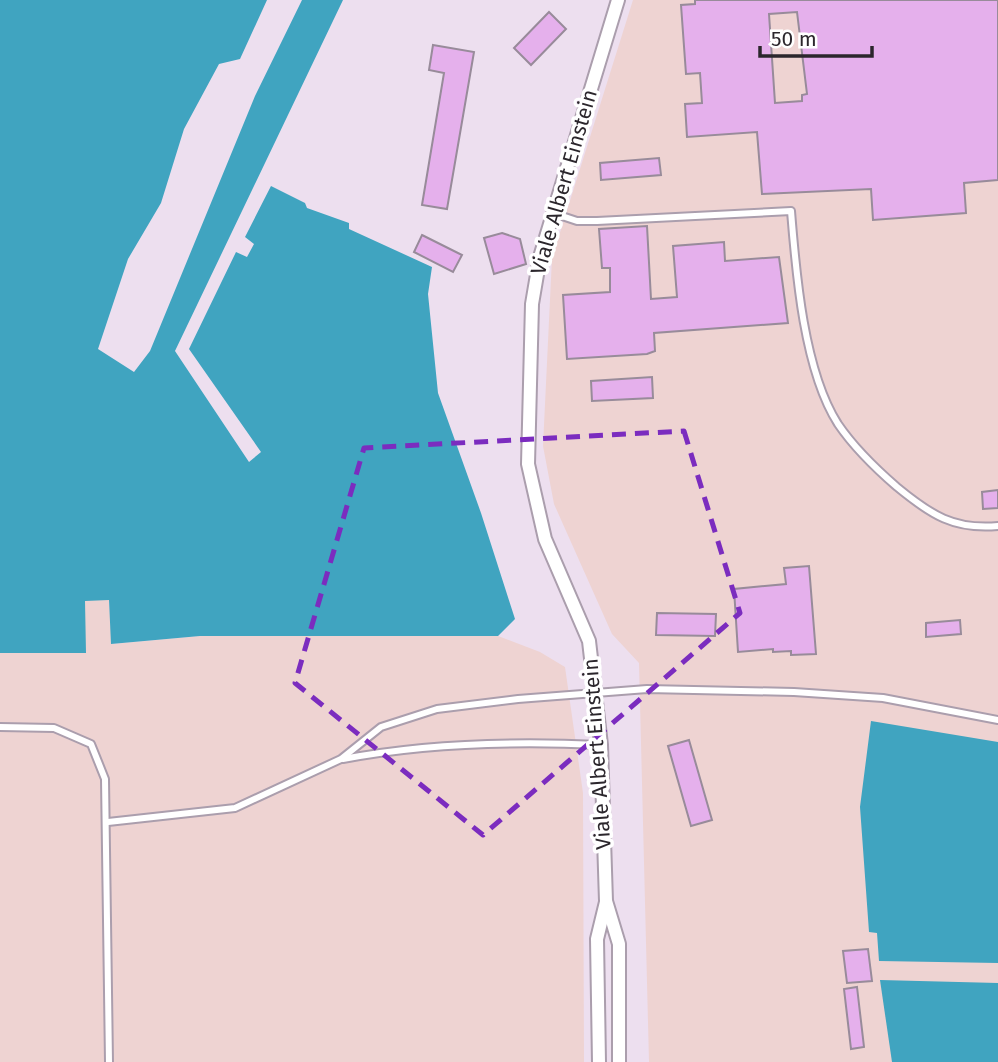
<svg xmlns="http://www.w3.org/2000/svg" width="998" height="1062" viewBox="0 0 998 1062" font-family="'Fira Sans',sans-serif">
<rect width="100%" height="100%" fill="#eddfef"/>
<g fill="#eed3d2">
<path d="M 633,0 L 998,0 L 998,1062 L 649,1062 L 639,663 L 612,634 L 554,504 L 543,446 L 552,258 Z"/>
<path d="M 85,600 L 109,600 L 112,644 L 200,636 L 498,636 L 540,652 L 565,667 L 583,793 L 584,1062 L 0,1062 L 0,653 L 85,653 Z"/>
</g>
<g fill="#40a4c0">
<path d="M 0,0 L 267,0 L 240,59 L 219,64 L 184,129 L 161,203 L 128,259 L 98,349 L 134,372 L 150,351 L 255,96 L 302,0 L 343,0 L 175,351 L 249,462 L 261,452 L 189,349 L 236,252 L 247,257 L 254,244 L 245,237 L 271,186 L 305,203 L 307,208 L 349,223 L 349,229 L 432,267 L 428,294 L 438,393 L 481,513 L 515,619 L 498,636 L 200,636 L 111,644 L 109,600 L 85,601 L 86,653 L 0,653 Z"/>
<path d="M 871,721 L 998,742 L 998,963 L 879,961 L 877,933 L 869,932 L 860,807 Z"/>
<path d="M 880,980 L 998,983 L 998,1062 L 892,1062 Z"/>
</g>
<g fill="#e5b0ec" stroke="#988b9a" stroke-width="2" fill-rule="evenodd">
<path d="M 695,0 L 998,0 L 998,180 L 964,183 L 966,213 L 873,220 L 871,189 L 762,194 L 757,132 L 687,137 L 685,104 L 702,103 L 700,73 L 686,74 L 681,5 L 695,4 ZM 797,12 L 807,94 L 802,95 L 802,101 L 775,103 L 769,14 Z"/>
<path d="M 549,12 L 566,29 L 531,65 L 514,48 Z"/>
<path d="M 433,45 L 474,52 L 447,209 L 422,205 L 444,73 L 429,70 Z"/>
<path d="M 659,158 L 661,175 L 601,180 L 600,163 Z"/>
<path d="M 647,226 L 651,299 L 677,297 L 673,246 L 724,242 L 725,261 L 779,257 L 788,323 L 654,333 L 655,351 L 647,354 L 567,359 L 563,295 L 610,292 L 610,268 L 602,268 L 599,229 Z"/>
<path d="M 502,233 L 520,239 L 526,264 L 494,274 L 484,238 Z"/>
<path d="M 422,235 L 462,255 L 453,272 L 414,252 Z"/>
<path d="M 652,377 L 653,398 L 592,401 L 591,381 Z"/>
<path d="M 998,490 L 998,508 L 983,509 L 982,492 Z"/>
<path d="M 809,566 L 816,654 L 791,655 L 791,651 L 773,652 L 773,649 L 738,652 L 734,589 L 786,584 L 784,568 Z"/>
<path d="M 657,613 L 716,614 L 715,636 L 656,635 Z"/>
<path d="M 960,620 L 961,634 L 926,637 L 926,623 Z"/>
<path d="M 689,740 L 712,820 L 691,826 L 668,746 Z"/>
<path d="M 868,949 L 872,981 L 847,983 L 843,951 Z"/>
<path d="M 857,987 L 864,1047 L 851,1049 L 844,989 Z"/>
</g>
<g fill="none" stroke-linecap="round" stroke-linejoin="round">
<g stroke="#ab9ead" stroke-width="10">
<g id="service">
<path d="M 553,213 L 577,221 L 597,221 L 791,211 C 796,274 804,371 838,424 C 855,449 875,468 897,487 C 931,515 954,530 998,526"/>
<path d="M 0,727 L 54,728 L 91,744 L 105,779 L 109,1062"/>
<path d="M 343,759 C 428,743 514,741 600,745"/>
<path d="M 108,822 L 235,808 L 341,759 L 381,727 L 437,709 L 518,699 L 647,689 L 794,692 L 883,698 L 998,720"/>
</g>
</g>
<g stroke="#ab9ead" stroke-width="16">
<g id="minor">
<path d="M 618,0 L 540,257 L 532,304 L 528,464 L 545,539 L 589,641 L 601,745 L 606,901 L 619,944 L 619,1062"/>
<path d="M 599,1062 L 597,939 L 606,902"/>
</g>
</g>
<use href="#service" stroke="#fff" stroke-width="6"/>
<use href="#minor" stroke="#fff" stroke-width="12"/>
</g>
<path fill="none" stroke="#7b2cbf" stroke-width="5" stroke-dasharray="14 9" stroke-linejoin="round" d="M 684,431 L 740,613 L 483,835 L 295,683 L 364,448 Z"/>
<g text-anchor="middle" dominant-baseline="central" stroke-width="7" stroke-linejoin="round" paint-order="stroke">
<g font-size="21" fill="#2b262c" stroke="#fff">
<text transform="translate(564 182) rotate(-74)">Viale Albert Einstein</text>
<text transform="translate(597 754) rotate(-94)">Viale Albert Einstein</text>
</g>
</g>
<path d="M760 46v10h112v-10" fill="none" stroke="#2b262c" stroke-width="3.5"/>
<text x="771" y="46" font-size="21" fill="#2b262c" stroke="#ffffff" stroke-width="5" paint-order="stroke">50 m</text>
</svg>
